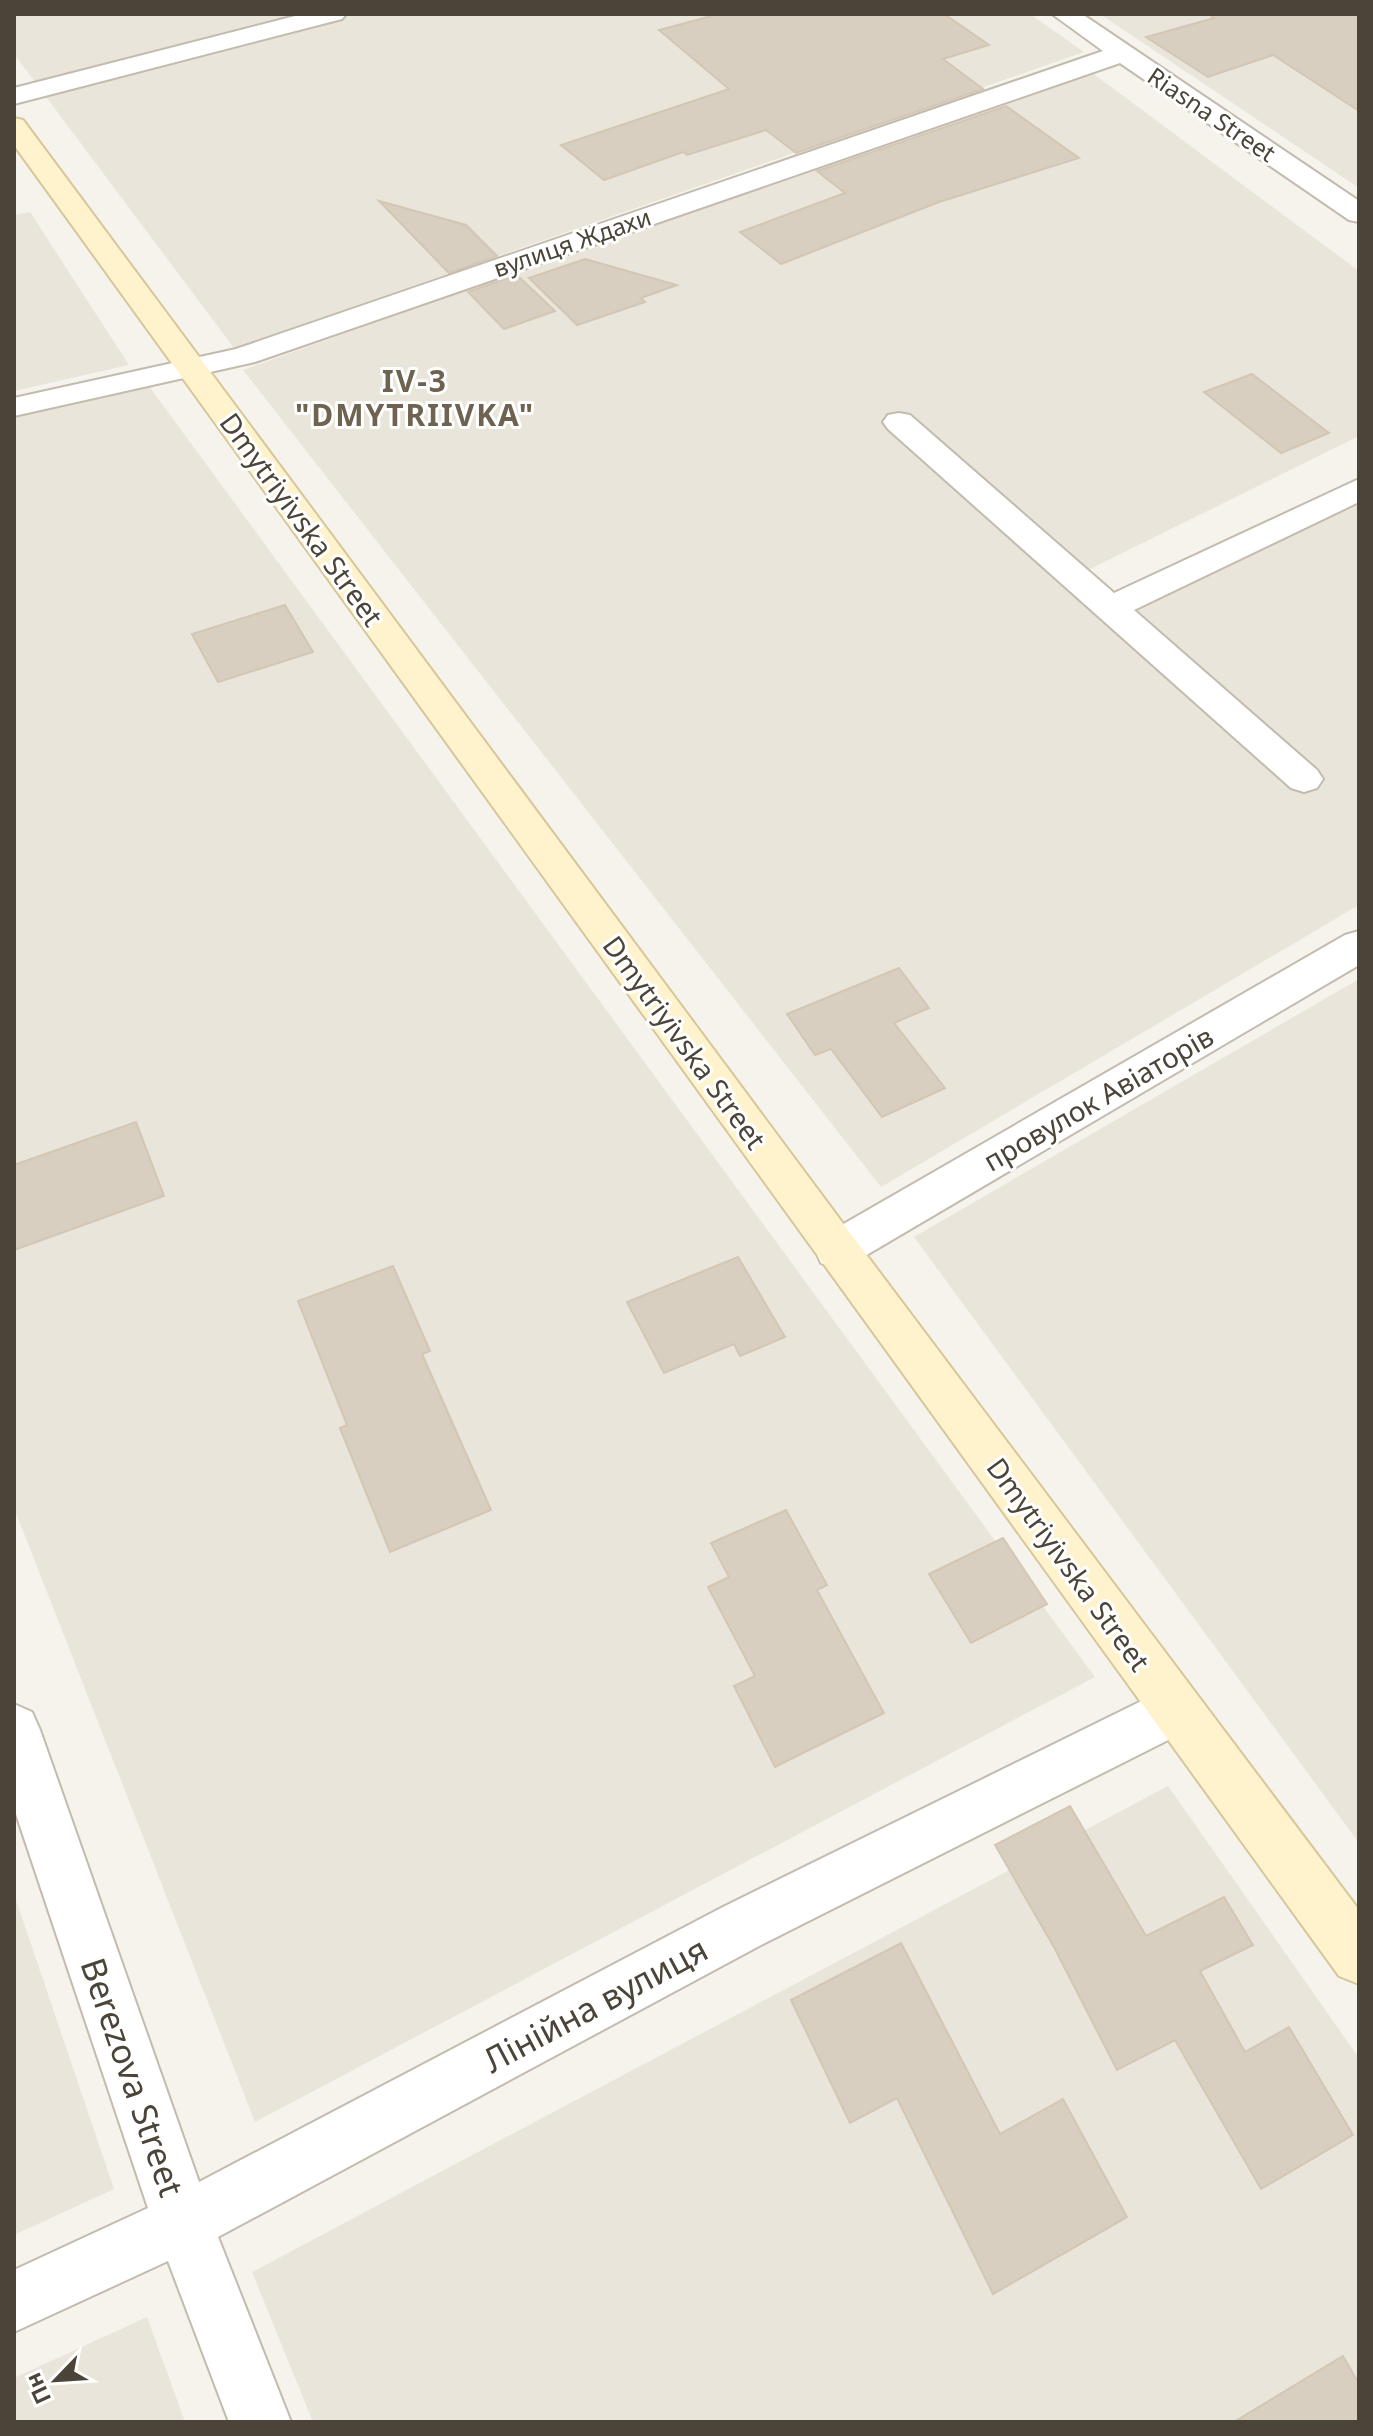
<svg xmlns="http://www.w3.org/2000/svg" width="1373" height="2436" viewBox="0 0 1373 2436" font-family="'Noto Sans',sans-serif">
<rect width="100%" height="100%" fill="#f6f3ec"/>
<g fill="#eae5da">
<path d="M 14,14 L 1030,14 L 1084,52 L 234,348 L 14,54 Z"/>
<path d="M 1100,14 L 1359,14 L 1359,188 Z"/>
<path d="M 1087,69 L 1359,271 L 1359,436 L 1078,575 L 1125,609 L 1359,494 L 1359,905 L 881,1187 L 243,370 Z"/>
<path d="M 30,212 L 129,365 L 14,391 L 14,215 Z"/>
<path d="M 146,382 L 1095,1677 L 255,2122 L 14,1508 L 14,413 Z"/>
<path d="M 1359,979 L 1359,1843 L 914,1237 Z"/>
<path d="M 1168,1786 L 1359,2058 L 1359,2422 L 313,2422 L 252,2272 Z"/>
<path d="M 14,1894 L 114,2189 L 14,2235 Z"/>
<path d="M 147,2317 L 185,2422 L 14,2422 L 14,2378 Z"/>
</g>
<g fill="#d8cfc1" stroke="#d3c7b4" stroke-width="2">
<path d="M 719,14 L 944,14 L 989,45 L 943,59 L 983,89 L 796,153 L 766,130 L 687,155 L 683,152 L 604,180 L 561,145 L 729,89 L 659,30 Z"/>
<path d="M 1209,14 L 1359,14 L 1359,111 L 1273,55 L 1208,77 L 1146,37 L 1214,18 Z"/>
<path d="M 1006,106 L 1079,158 L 939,202 L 781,264 L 740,232 L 845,193 L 817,171 Z"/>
<path d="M 379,201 L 466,225 L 497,256 L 449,273 Z"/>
<path d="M 585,259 L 677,285 L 641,298 L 645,302 L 577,325 L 529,278 Z"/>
<path d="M 517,275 L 555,311 L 504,329 L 468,292 Z"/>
<path d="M 1252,374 L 1329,433 L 1281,453 L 1204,392 Z"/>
<path d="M 285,605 L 313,652 L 218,682 L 192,634 Z"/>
<path d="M 899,968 L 929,1008 L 894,1023 L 945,1088 L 882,1117 L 831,1049 L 815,1055 L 787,1014 Z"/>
<path d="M 136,1122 L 164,1196 L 14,1250 L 14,1165 Z"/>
<path d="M 738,1257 L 785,1337 L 740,1356 L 734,1344 L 664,1373 L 627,1302 Z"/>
<path d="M 393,1266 L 430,1351 L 422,1354 L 491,1510 L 390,1552 L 340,1428 L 347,1425 L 298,1301 Z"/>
<path d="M 786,1510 L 827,1585 L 817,1590 L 884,1713 L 775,1767 L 734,1686 L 755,1676 L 708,1587 L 729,1577 L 711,1543 Z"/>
<path d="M 1003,1538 L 1047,1604 L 971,1643 L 929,1574 Z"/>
<path d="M 1070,1806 L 1146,1936 L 1224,1897 L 1253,1945 L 1200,1971 L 1245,2052 L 1289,2027 L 1353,2135 L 1261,2189 L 1175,2040 L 1117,2070 L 1055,1949 L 995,1845 Z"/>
<path d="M 901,1943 L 1000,2134 L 1063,2099 L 1127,2217 L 993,2294 L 897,2098 L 850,2123 L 791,2000 Z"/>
<path d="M 1343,2356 L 1359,2384 L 1359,2422 L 1234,2422 Z"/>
</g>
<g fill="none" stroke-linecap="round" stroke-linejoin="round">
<g stroke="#c2bbae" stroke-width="4">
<g id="street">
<path d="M 303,14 L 346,14 L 342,19 L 14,104 L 14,88 Z"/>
<path d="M 1052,14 L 1082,14 L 1359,201 L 1359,222 L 1349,220 L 1120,63 L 255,362 L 14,416 L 14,398 L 236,349 L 1103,51 Z"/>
<path d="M 899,413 L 910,415 L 1114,593 L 1359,479 L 1359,502 L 1134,610 L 1317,770 L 1323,779 L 1317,788 L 1304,792 L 1291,788 L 888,429 L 883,422 L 888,415 Z"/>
<path d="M 1359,931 L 1359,965 L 853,1263 L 837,1269 L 821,1263 L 815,1250 L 821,1237 L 1345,935 Z"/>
<path d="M 1176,1684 L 1194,1691 L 1202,1709 L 1194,1727 L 761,1945 L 218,2237 L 291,2422 L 229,2422 L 168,2261 L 14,2332 L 14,2270 L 148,2208 L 14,1808 L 14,1704 L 32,1712 L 40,1730 L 199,2182 L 723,1907 Z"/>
</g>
</g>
<g stroke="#d6c79b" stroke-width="4">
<path id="secondary" d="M 14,118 L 23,120 L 853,1237 L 1359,1910 L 1359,1984 L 1339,1976 L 14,145 Z"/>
</g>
<use href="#street" fill="#fff" fill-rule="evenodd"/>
<use href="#secondary" fill="#fff3cd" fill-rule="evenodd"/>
</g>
<g text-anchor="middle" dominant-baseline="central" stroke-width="6" stroke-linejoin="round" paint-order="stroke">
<g font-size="24" fill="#4b4439" stroke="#fff">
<text transform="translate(1212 114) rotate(34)">Riasna Street</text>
<text transform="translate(572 242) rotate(-19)">вулиця Ждахи</text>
</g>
<g font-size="28" fill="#4b4439" stroke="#fff">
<text transform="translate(302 519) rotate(54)">Dmytriyivska Street</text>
<text transform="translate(685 1042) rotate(54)">Dmytriyivska Street</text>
<text transform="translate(1098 1098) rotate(-30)">провулок Авіаторів</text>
<text transform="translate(1069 1564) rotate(54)">Dmytriyivska Street</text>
</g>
<g font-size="30" font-weight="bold" letter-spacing="2" fill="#6e6250" stroke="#fff">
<text x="415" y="380">IV-3<tspan x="415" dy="34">"DMYTRIIVKA"</tspan></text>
</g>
<g font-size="34" fill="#4b4439" stroke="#fff">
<text transform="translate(595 2004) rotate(-28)">Лінійна вулиця</text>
<text transform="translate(133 2077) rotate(71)">Berezova Street</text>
</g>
</g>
<rect width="1373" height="2436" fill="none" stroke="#4b4439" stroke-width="32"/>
<g transform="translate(56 2380) rotate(245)" stroke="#ffffff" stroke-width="6" paint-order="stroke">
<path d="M0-6L14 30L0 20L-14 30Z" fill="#4b4439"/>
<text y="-12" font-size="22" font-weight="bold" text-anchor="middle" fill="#4b4439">Пн</text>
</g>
</svg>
